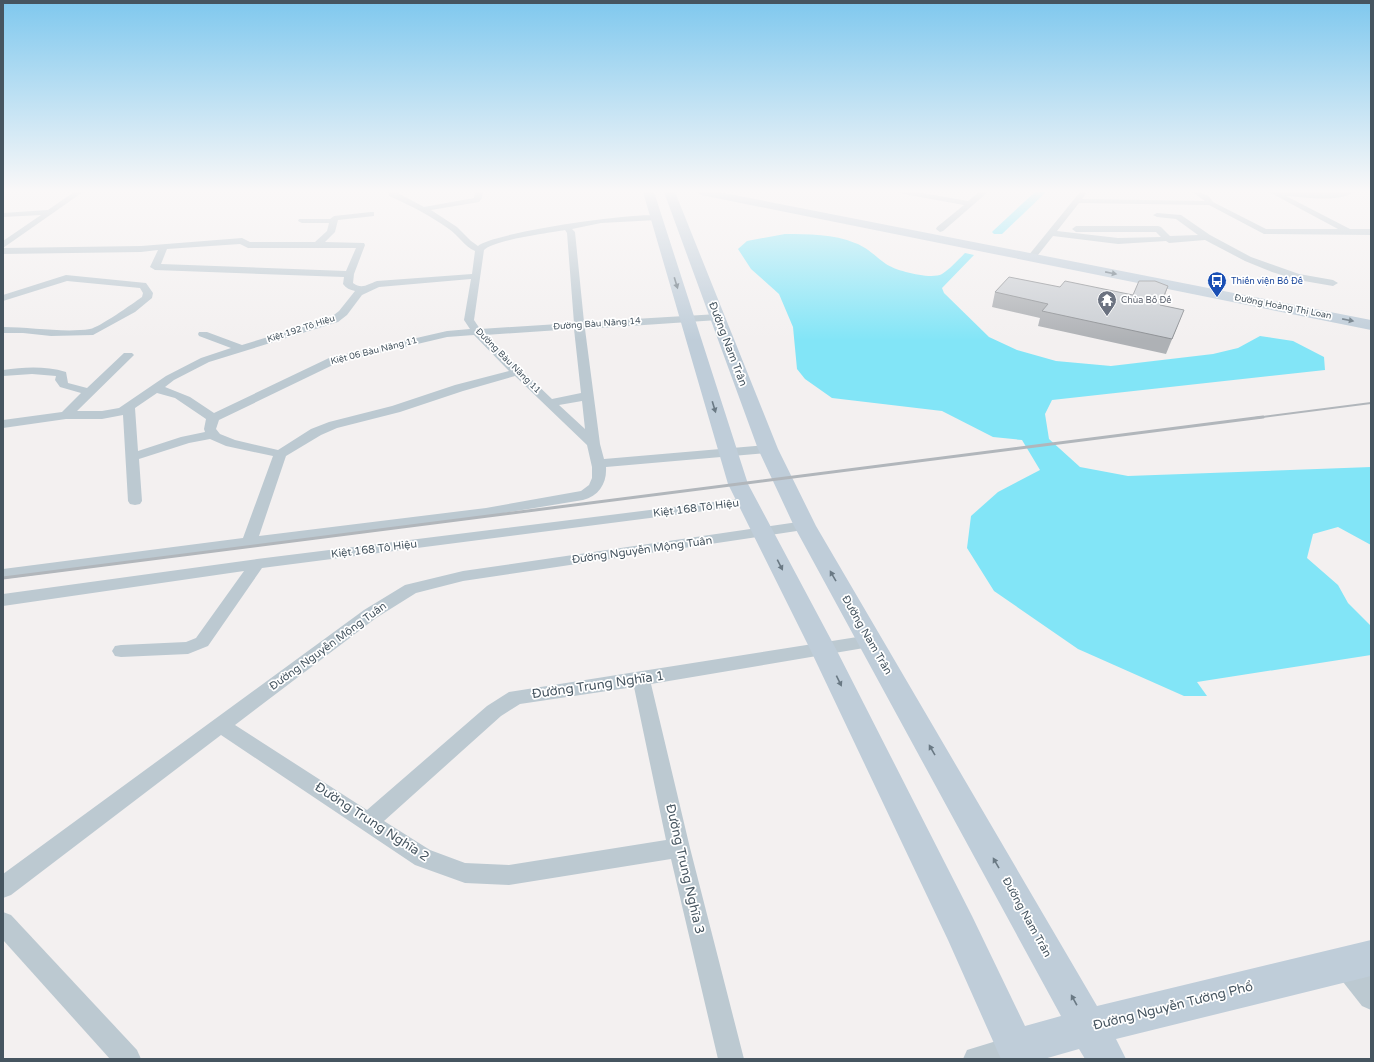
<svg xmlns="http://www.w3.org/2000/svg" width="1374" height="1062" viewBox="0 0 1374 1062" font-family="'Varela Round',sans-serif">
<rect width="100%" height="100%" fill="#f3f0f0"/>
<path fill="#82e5f7" d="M 785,234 C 808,234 834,234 855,243 C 867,247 876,257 886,264 C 896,271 931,280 942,274 C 950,269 958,260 965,253 L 974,255 L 942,288 L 944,293 L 989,337 L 1017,350 L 1056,361 L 1111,366 L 1213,354 L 1238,348 L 1260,336 L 1293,341 L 1324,357 L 1325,370 L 1052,400 L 1045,414 L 1049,439 L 1080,467 L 1128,476 L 1371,467 L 1371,545 L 1338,527 L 1313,534 L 1307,558 L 1338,585 L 1348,603 L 1371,626 L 1371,655 L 1197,682 L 1207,696 L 1184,696 L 1078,649 L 994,591 L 967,548 L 971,516 L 998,492 L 1040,470 L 1022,440 L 993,437 L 942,411 L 832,398 L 805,379 L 797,369 L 793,327 L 779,294 L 751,269 L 738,249 L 747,241 Z"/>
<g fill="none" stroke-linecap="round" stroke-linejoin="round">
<path fill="#82e5f7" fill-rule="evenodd" d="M 1035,192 L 1046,192 L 1002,234 L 994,234 L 992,232 L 994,230 Z"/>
<g fill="#bcc9d1" fill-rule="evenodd">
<path d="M 74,192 L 83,192 L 3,248 L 3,241 L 41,215 L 3,217 L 3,213 L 48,210 Z"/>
<path d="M 388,192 L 396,192 L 424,207 L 474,198 L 475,192 L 483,192 L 482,198 L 479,202 L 431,210 L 457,227 L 471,241 L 478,246 C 491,233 639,211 660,216 L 661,218 L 657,220 L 601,223 L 572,229 L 575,232 L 584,322 L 718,314 L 723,317 L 718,320 L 585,329 L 600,444 L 604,459 L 768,445 L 773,446 L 775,449 L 773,452 L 768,453 L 606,467 C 607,483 599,496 583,500 L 486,516 L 3,579 L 3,569 L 243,538 L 273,456 L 226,446 L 210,439 L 189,443 L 139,459 L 142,501 L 140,504 L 135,505 L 130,504 L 128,501 L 123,415 L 102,419 L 66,419 L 3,428 L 3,420 L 62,412 L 81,393 L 60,387 L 55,380 L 56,376 L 32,374 L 3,376 L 3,370 C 25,367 45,366 66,372 L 68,383 L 87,388 L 124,353 L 132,353 L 134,355 L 132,357 L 77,411 L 102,411 L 119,408 L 166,376 L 201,358 L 231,348 L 199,336 L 198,334 L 199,332 L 207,332 L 242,345 L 330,318 L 339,311 L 355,291 C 350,290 346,288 343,284 L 344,277 L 155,270 L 150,267 L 158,250 L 141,252 L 3,254 L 3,248 L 141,246 L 242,238 L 250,242 L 315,242 L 327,231 L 329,223 L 302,223 L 298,221 L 299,219 L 330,219 L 334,216 L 371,212 L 374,212 L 374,216 L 338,220 L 335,232 L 325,242 L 364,243 L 365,245 L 354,274 L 353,283 C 362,290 368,284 377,281 L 472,274 L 475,251 C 464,246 459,236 449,229 C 431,216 410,205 389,196 ZM 565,230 L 567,233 L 574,323 L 480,329 L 474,320 L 484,250 C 493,240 549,233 565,230 ZM 240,244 L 248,248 L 356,248 L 346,271 L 161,264 L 167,249 ZM 471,279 L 464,320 L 470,329 L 447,331 L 329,358 L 214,413 L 190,397 L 165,387 L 174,380 L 209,362 L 338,322 L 347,315 L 362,295 L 379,287 ZM 574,329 L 581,393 L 552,399 L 485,335 ZM 474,335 L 509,371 L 455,385 L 392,406 L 329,422 L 311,429 L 278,450 L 235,440 L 220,434 L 216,429 L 219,420 L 337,363 L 447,337 ZM 515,376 L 587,445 L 592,467 L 592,478 L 589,485 L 581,491 L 486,508 L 259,536 L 286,456 L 321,435 L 337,428 L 400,412 L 463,391 ZM 157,393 L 175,398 L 206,419 L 204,429 L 205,432 L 181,437 L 138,451 L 135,408 ZM 582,401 L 585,429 L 559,405 Z"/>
<path d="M 899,192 L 917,192 L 968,201 L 979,192 L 988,192 L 943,231 L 940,232 L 936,229 L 937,227 L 964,205 L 903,194 Z"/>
<path d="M 1080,192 L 1085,192 L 1086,194 L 1082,199 L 1205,201 L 1192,192 C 1201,192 1209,194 1213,202 L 1266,229 L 1338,229 L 1269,192 L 1353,192 C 1340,203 1302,197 1286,196 L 1350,229 L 1371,229 L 1371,235 L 1264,234 L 1209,205 L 1079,203 L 1057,231 L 1118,238 L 1161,237 L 1156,232 L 1076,232 L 1072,229 L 1076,226 L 1158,226 L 1161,227 L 1170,236 L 1198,235 L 1176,219 L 1157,217 L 1153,215 L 1157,213 L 1181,215 L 1210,235 L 1251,257 L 1299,274 L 1333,280 L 1338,283 L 1333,286 L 1298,280 L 1272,272 L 1245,261 L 1205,240 L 1169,243 L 1166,241 L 1118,244 L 1053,236 L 1034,260 L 1028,260 L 1027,258 L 1028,256 Z"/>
<path d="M 66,275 L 146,283 L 153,293 L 152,298 L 135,312 L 93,335 L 51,336 L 23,333 L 3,333 L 3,327 C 30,327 64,333 90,329 C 100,327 132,304 142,297 L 143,293 L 140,288 L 67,281 L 3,301 L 3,295 Z"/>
<path d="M 746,498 L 751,499 L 753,502 L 751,505 L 262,568 L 208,646 L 188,654 L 121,657 L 115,656 L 112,651 L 115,646 L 121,645 L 186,642 L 196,638 L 244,571 L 3,606 L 3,594 L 257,559 Z"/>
<path d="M 805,521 L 810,523 L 812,526 L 810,529 L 463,581 L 416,593 L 376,618 L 235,725 L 367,810 L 487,706 L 509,692 L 870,635 L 876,637 L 879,641 L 876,645 L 870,647 L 651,684 L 690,848 L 744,1059 L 718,1059 L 671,859 L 509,885 L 465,883 L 415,865 L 221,735 L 11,895 L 3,898 L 3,874 L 364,610 L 405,585 L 463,571 ZM 634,687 L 666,840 L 509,865 L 465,863 L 430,850 L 384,821 L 501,716 L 520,704 Z"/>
<path d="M 3,912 L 11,915 L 137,1050 L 141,1059 L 110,1059 L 3,940 Z"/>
<path d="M 1345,952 L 1354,955 L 1371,977 L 1371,1010 L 1362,1006 L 1336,973 L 1333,964 L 1336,955 Z"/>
<path d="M 1016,1035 L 1025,1039 L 1029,1048 L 1025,1057 L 1021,1059 L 963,1059 L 967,1050 Z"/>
</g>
<g fill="#bfcdd9" fill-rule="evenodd">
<path d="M 643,192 L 654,192 L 748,484 L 836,649 L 972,916 L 1025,1026 L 1061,1016 L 794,526 L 758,449 L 664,192 L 675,192 L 778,449 L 816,526 L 1097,1006 L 1371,940 L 1371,976 L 1116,1039 L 1126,1059 L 1085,1059 L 1079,1049 L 1044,1059 L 1001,1059 L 948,940 L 810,649 L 728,484 Z"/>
<path d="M 696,192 L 719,192 L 1371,320 L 1371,330 L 701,195 Z"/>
</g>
<path stroke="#b1b6bb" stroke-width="2" d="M 1255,418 L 1371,403"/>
<path stroke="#b1b6bb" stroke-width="3" d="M 3,578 L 1263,417"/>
</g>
<path fill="#aeb1b5" d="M 1168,286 L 1161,305 L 1184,310 L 1166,354 L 1038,326 L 1040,318 L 992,307 L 995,292 L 1060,287 L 1133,295 Z"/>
<path fill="#8d9094" d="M 1168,286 L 1163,301 L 1154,320 L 1160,305 Z"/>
<path fill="#caced3" stroke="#8d9094" d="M 1009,277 L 1060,287 L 1065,281 L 1133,295 L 1139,281 L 1155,281 L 1168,286 L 1160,305 L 1184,310 L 1172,339 L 1042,311 L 1048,304 L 995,292 Z"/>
<defs><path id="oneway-solid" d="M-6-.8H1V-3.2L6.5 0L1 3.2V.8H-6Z"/></defs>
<g fill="#6a7984">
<use href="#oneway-solid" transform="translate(1111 273) rotate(11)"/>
<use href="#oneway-solid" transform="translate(676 283) rotate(73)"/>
<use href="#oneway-solid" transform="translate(1348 320) rotate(11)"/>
<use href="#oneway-solid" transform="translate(714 407) rotate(73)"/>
<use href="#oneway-solid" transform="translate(780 565) rotate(63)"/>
<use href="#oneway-solid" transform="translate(833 576) rotate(-120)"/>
<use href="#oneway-solid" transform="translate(839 681) rotate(64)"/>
<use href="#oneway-solid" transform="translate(932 750) rotate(-120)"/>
<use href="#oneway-solid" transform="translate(996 863) rotate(-120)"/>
<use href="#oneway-solid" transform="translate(1074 1000) rotate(-119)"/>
</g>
<linearGradient id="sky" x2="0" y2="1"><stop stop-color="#7fc8ee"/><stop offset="0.56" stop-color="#faf8f8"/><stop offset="1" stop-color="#faf8f8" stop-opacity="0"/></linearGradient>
<rect width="1374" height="341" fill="url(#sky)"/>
<defs>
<g id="bus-pin" transform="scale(1)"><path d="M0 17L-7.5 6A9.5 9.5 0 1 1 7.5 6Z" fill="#1a4fb4" stroke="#fff"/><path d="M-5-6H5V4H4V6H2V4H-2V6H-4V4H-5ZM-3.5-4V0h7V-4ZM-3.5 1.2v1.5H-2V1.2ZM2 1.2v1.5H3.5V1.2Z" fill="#fff"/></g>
<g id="temple-pin" transform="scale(1)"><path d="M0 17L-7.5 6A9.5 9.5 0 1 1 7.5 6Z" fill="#6b7280" stroke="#fff"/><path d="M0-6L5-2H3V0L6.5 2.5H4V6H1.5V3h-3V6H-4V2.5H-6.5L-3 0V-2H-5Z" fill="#fff"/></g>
</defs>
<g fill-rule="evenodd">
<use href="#bus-pin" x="1217" y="281"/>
<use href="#temple-pin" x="1107" y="300"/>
</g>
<g text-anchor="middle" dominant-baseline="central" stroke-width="3.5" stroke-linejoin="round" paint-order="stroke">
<g font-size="9" fill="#164399" stroke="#fff" text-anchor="start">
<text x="1231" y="281">Thiền viện Bồ Đề</text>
</g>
<g font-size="9" fill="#5b616d" stroke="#fff" text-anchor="start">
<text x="1121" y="300">Chùa Bồ Đề</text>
</g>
<g font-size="9" fill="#465560" stroke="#fff">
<text transform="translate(1283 307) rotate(11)">Đường Hoàng Thị Loan</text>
<text transform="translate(597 324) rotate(-4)">Đường Bàu Năng 14</text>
<text transform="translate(301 329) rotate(-18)">Kiệt 192 Tô Hiệu</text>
<text transform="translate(374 351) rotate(-14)">Kiệt 06 Bàu Năng 11</text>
<text transform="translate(508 361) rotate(45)">Đường Bàu Năng 11</text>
</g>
<g font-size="11" fill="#465560" stroke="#fff">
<text transform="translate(728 344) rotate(69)">Đường Nam Trân</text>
<text transform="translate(696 508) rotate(-7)">Kiệt 168 Tô Hiệu</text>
<text transform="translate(374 549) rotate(-7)">Kiệt 168 Tô Hiệu</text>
<text transform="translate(642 550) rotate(-8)">Đường Nguyễn Mộng Tuân</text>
<text transform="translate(867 635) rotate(60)">Đường Nam Trân</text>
<text transform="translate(328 646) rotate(-36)">Đường Nguyễn Mộng Tuân</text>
<text transform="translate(1027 917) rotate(61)">Đường Nam Trân</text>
</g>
<g font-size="13" fill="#465560" stroke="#fff">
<text transform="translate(598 685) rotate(-8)">Đường Trung Nghĩa 1</text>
<text transform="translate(372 822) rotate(33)">Đường Trung Nghĩa 2</text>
<text transform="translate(685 869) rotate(77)">Đường Trung Nghĩa 3</text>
<text transform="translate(1173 1006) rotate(-14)">Đường Nguyễn Tường Phổ</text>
</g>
</g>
<rect width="1374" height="1062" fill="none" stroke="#465560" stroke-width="8"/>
</svg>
